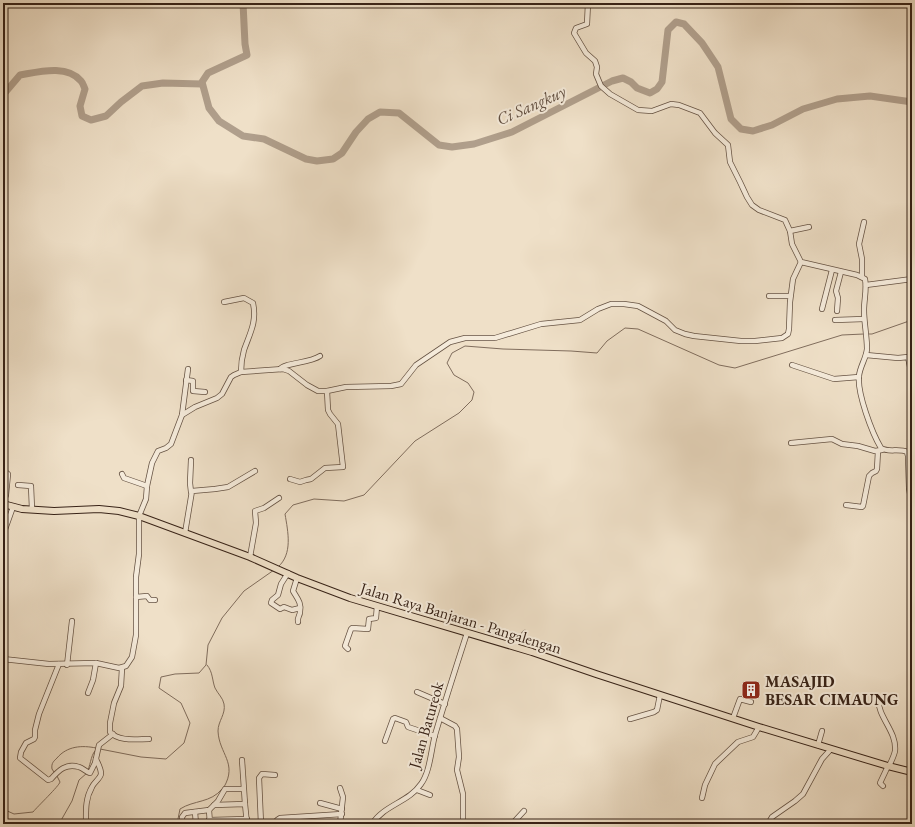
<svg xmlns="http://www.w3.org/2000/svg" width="915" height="827" viewBox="0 0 915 827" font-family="'EB Garamond',serif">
<rect width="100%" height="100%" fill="#efe0c8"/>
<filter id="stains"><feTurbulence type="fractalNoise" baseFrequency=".005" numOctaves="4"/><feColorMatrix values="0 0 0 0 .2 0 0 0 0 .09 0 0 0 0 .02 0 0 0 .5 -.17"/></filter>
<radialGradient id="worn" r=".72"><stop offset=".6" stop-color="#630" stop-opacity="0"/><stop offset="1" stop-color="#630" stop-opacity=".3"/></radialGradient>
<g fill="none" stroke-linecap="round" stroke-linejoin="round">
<g stroke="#806d5d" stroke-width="1">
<path d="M 867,334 L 872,334 L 912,320"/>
<path d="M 278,567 C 293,554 288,532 285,514 L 293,505 L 314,499 L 344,501 L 364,495 L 415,441 L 459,413 L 472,400 L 474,392 L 468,383 L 454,375 L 447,363 L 452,353 L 465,346 L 503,349 L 571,351 L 597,353 L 607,341 L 625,328 L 638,329 L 719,365 L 735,368 L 842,335 L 864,334"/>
<path d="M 207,665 C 213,672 212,680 215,688 C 218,694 223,698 224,704 C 226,714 218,721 218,731 C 219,754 238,763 224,787"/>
<path d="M 100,749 L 141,757 L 166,759 L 184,743 L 190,723 L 181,703 L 159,688 L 161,677 L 175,674 L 199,673 L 206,665 L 208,645 L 222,618 L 244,591 L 274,570"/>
<path d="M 88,770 C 91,763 91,753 97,749"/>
<path d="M 54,772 L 52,769 C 51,763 54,761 57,758 C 67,746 82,745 96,748"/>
<path d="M 3,809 L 14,814 L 33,812 C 38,806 59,786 60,782 L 57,776"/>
<path d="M 59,824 L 72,801 L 79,780 L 87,773"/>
<path d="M 177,824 L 180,809 C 194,800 211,803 222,789"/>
</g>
<g stroke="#b09f8c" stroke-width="7">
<path d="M 243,3 L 245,44 L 247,55 L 208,73 L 202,82 L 209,108 L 219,121 L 243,136 L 264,139 L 306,159 L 317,161 L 333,159 L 342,153 L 356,132 L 368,119 L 380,112 L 399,113 L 439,145 L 452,147 L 474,144 L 512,132 L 612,81 L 623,78 L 631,82 L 637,88 L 650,93 L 657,89 L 662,82 L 668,30 L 676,22 L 684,24 L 702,43 L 718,67 L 731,119 L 741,129 L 753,131 L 772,125 L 803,109 L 837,99 L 870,96 L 912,102"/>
<path d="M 3,95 L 20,75 C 38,72 67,64 81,81 C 83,83 84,87 85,89 L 80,106 L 82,116 L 91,120 L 106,116 L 121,102 L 142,86 L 163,83 L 202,84"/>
</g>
<g stroke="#655243" stroke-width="6">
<g id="minor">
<path d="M 588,3 L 587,24 L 576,28 L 574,33 L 586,53 L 595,61 L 597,67 L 596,74 L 601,86 L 610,94 L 638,110 L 652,111 L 671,104 L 679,105 L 700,113 L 715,133 L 728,145 L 730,162 L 740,182 L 747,197 L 752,205 L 759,210 L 785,220 L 790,231 L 792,244 L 801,262 L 857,275 L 865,279 C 867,289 864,300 864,310 C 864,323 867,336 867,349 C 866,359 860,366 859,376 C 857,393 872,433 881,448 C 888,453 899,448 907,452 L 908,456 L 909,488 L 912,506"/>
<path d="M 790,231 L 809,227"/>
<path d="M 862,277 L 862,259 L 859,244 L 864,222"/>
<path d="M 866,285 L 912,279"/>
<path d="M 769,296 L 790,296"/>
<path d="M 911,301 L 912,295"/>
<path d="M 224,302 L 244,298 L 253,303 C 257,322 250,333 244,350 C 242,357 241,365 241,372"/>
<path d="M 822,309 L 832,270"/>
<path d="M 837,311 L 838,298 L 836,291 L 841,272"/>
<path d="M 835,320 L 864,319"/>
<path d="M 866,355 L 898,358 L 908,357 L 912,377"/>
<path d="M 792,365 L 834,379 L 859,377"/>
<path d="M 280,369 C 284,363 310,363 320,356"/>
<path d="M 186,380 L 193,381 L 193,391 L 205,392"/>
<path d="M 182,415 L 188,369"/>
<path d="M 791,443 L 832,439 L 842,444 L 858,446 L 875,451 L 882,450"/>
<path d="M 3,470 L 8,474 L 6,495 L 3,503"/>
<path d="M 122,474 L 124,478 L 147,486"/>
<path d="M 290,479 L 300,482 L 306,480 L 311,479 L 325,468 L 343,467 L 338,424 L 330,414 L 328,410 L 327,391"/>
<path d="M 18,485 L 31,486 L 32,509"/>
<path d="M 191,492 L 190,483 L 191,460"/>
<path d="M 846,505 L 862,507 L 863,506 L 869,476 L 872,473 L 876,471 L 877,469 L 878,451"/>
<path d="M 185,533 L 192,491 L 215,489 L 228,487 L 255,471"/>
<path d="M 3,535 L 13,507"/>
<path d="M 250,557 L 256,523 L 255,511 L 264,508 L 279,498"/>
<path d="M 288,573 L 281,584 L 278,595 L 272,600 L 271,603 L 280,609 L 284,607 L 292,610 L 300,608"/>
<path d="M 297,578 L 293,591 C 297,598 302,603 300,612 C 300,616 297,617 298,622"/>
<path d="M 136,597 L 147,596 L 150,600 L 155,600"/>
<path d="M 514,646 L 525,633"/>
<path d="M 348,649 L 345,646 L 351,629 L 352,628 L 368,629 L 369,619 L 376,618 L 377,606"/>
<path d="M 3,659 L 49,664 L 96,663 L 119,668 L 126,666 L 132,657 L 136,635 L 136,577 L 139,554 L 139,516 L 146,499 L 147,486 L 152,463 L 158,451 L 166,448 L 171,444 L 182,415 L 195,407 L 217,398 L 222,394 L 231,377 L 234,375 L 241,372 L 283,369 L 289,371 L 307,385 L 318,391 L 327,391 L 346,387 L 391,386 L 401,384 L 416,365 L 450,342 L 465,338 L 495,338 L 541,324 L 580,320 L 598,309 L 611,304 L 624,304 L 638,306 L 666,321 L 675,330 L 685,334 L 694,336 L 741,341 L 755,341 L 782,338 L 788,334 L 789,329 L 790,302 L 793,279 L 801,262"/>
<path d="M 59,664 L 39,714 L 35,730 L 35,737 L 34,739 L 26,743 L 21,752 L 20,758 L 48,780 L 51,779 C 59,770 66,763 79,767 C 83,768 86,772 90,773 L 95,763 L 99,745 L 113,734"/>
<path d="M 67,665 L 72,621"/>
<path d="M 122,668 L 121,686 L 114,703 L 110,723 L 110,732 C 119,742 137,739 149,739"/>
<path d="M 417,692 L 445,704"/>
<path d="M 88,693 L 93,680 L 96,663"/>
<path d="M 878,698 C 878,718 897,731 895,751 C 894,756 891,762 889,766"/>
<path d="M 440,718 L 455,726 L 457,729 L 459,757 L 457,770 L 463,794 L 463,824"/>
<path d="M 733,718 L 740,699 L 751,702"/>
<path d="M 630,719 L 654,712 L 657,710 L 660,695"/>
<path d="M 385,741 L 393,719 L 395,718 L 406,722 L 408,727 L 435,736"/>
<path d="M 818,745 L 822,731"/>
<path d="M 242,760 L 245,804"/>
<path d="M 883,786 L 880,783 L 888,766"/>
<path d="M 417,790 L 430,795"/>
<path d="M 702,798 L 705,785 L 715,764 L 738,742 L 753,737 L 759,727"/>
<path d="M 320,803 L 342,809"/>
<path d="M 214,805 L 218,801 L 225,789 L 243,789"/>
<path d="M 209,810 L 210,824"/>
<path d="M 195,812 L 196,824"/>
<path d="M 209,820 L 247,819"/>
<path d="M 86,824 C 86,811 85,799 92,787 C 94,782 100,779 101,774 C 101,768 98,764 96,759"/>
<path d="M 182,824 L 182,817 L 185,813 L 209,810 L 214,805 L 245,804 L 247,824"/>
<path d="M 261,824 L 259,778 L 262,774 L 275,775"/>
<path d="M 277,824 L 277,820 L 280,818 L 342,814"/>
<path d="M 340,824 L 343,797 L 340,788"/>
<path d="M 372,824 C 384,805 409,802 421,784 C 430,772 431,750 435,735 C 445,701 456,667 467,633"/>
<path d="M 512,824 L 524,811"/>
<path d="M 768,824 L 772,817 L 795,801 L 803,794 L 822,759 L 831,749"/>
</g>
</g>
<g stroke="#372217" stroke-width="8">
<path id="major" d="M 3,504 L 22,509 L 54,511 L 99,509 L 119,511 L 139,516 L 250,557 L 297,578 L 350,598 L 532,652 L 596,674 L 759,727 L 888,766 L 912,772"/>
</g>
<use href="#minor" stroke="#f5ebdb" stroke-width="4.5"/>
<use href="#major" stroke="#efe0c8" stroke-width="6"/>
</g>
<defs>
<g id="building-square" transform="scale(1)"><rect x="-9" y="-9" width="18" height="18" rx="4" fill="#8f2418" stroke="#f5ebdb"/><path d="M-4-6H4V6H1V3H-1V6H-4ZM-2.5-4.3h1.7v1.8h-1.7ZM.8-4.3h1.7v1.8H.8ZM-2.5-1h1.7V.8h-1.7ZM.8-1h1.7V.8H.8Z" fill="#fff"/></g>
</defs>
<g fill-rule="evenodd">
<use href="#building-square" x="751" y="690"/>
</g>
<g text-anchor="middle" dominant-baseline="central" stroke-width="4" stroke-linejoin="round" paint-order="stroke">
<g font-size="16" fill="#372217" stroke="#f5ebdb">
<text transform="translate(461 618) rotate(17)">Jalan Raya Banjaran - Pangalengan</text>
<text transform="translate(426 725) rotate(-74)">Jalan Batureok</text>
</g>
<g font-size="16" font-weight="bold" fill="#372217" stroke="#f5ebdb" text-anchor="start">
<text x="765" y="681">MASAJID<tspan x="765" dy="18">BESAR CIMAUNG</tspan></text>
</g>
<g font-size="17" font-style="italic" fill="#614e40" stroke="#f5ebdb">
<text transform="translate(531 105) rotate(-24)">Ci Sangkuy</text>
</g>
</g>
<rect width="915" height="827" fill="none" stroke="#efe0c8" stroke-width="16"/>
<rect x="4" y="4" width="907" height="819" fill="none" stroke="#372217" stroke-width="2"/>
<rect x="8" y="8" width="899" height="811" fill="none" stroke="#372217"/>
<rect width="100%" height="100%" filter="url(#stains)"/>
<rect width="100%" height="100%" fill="url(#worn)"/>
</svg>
